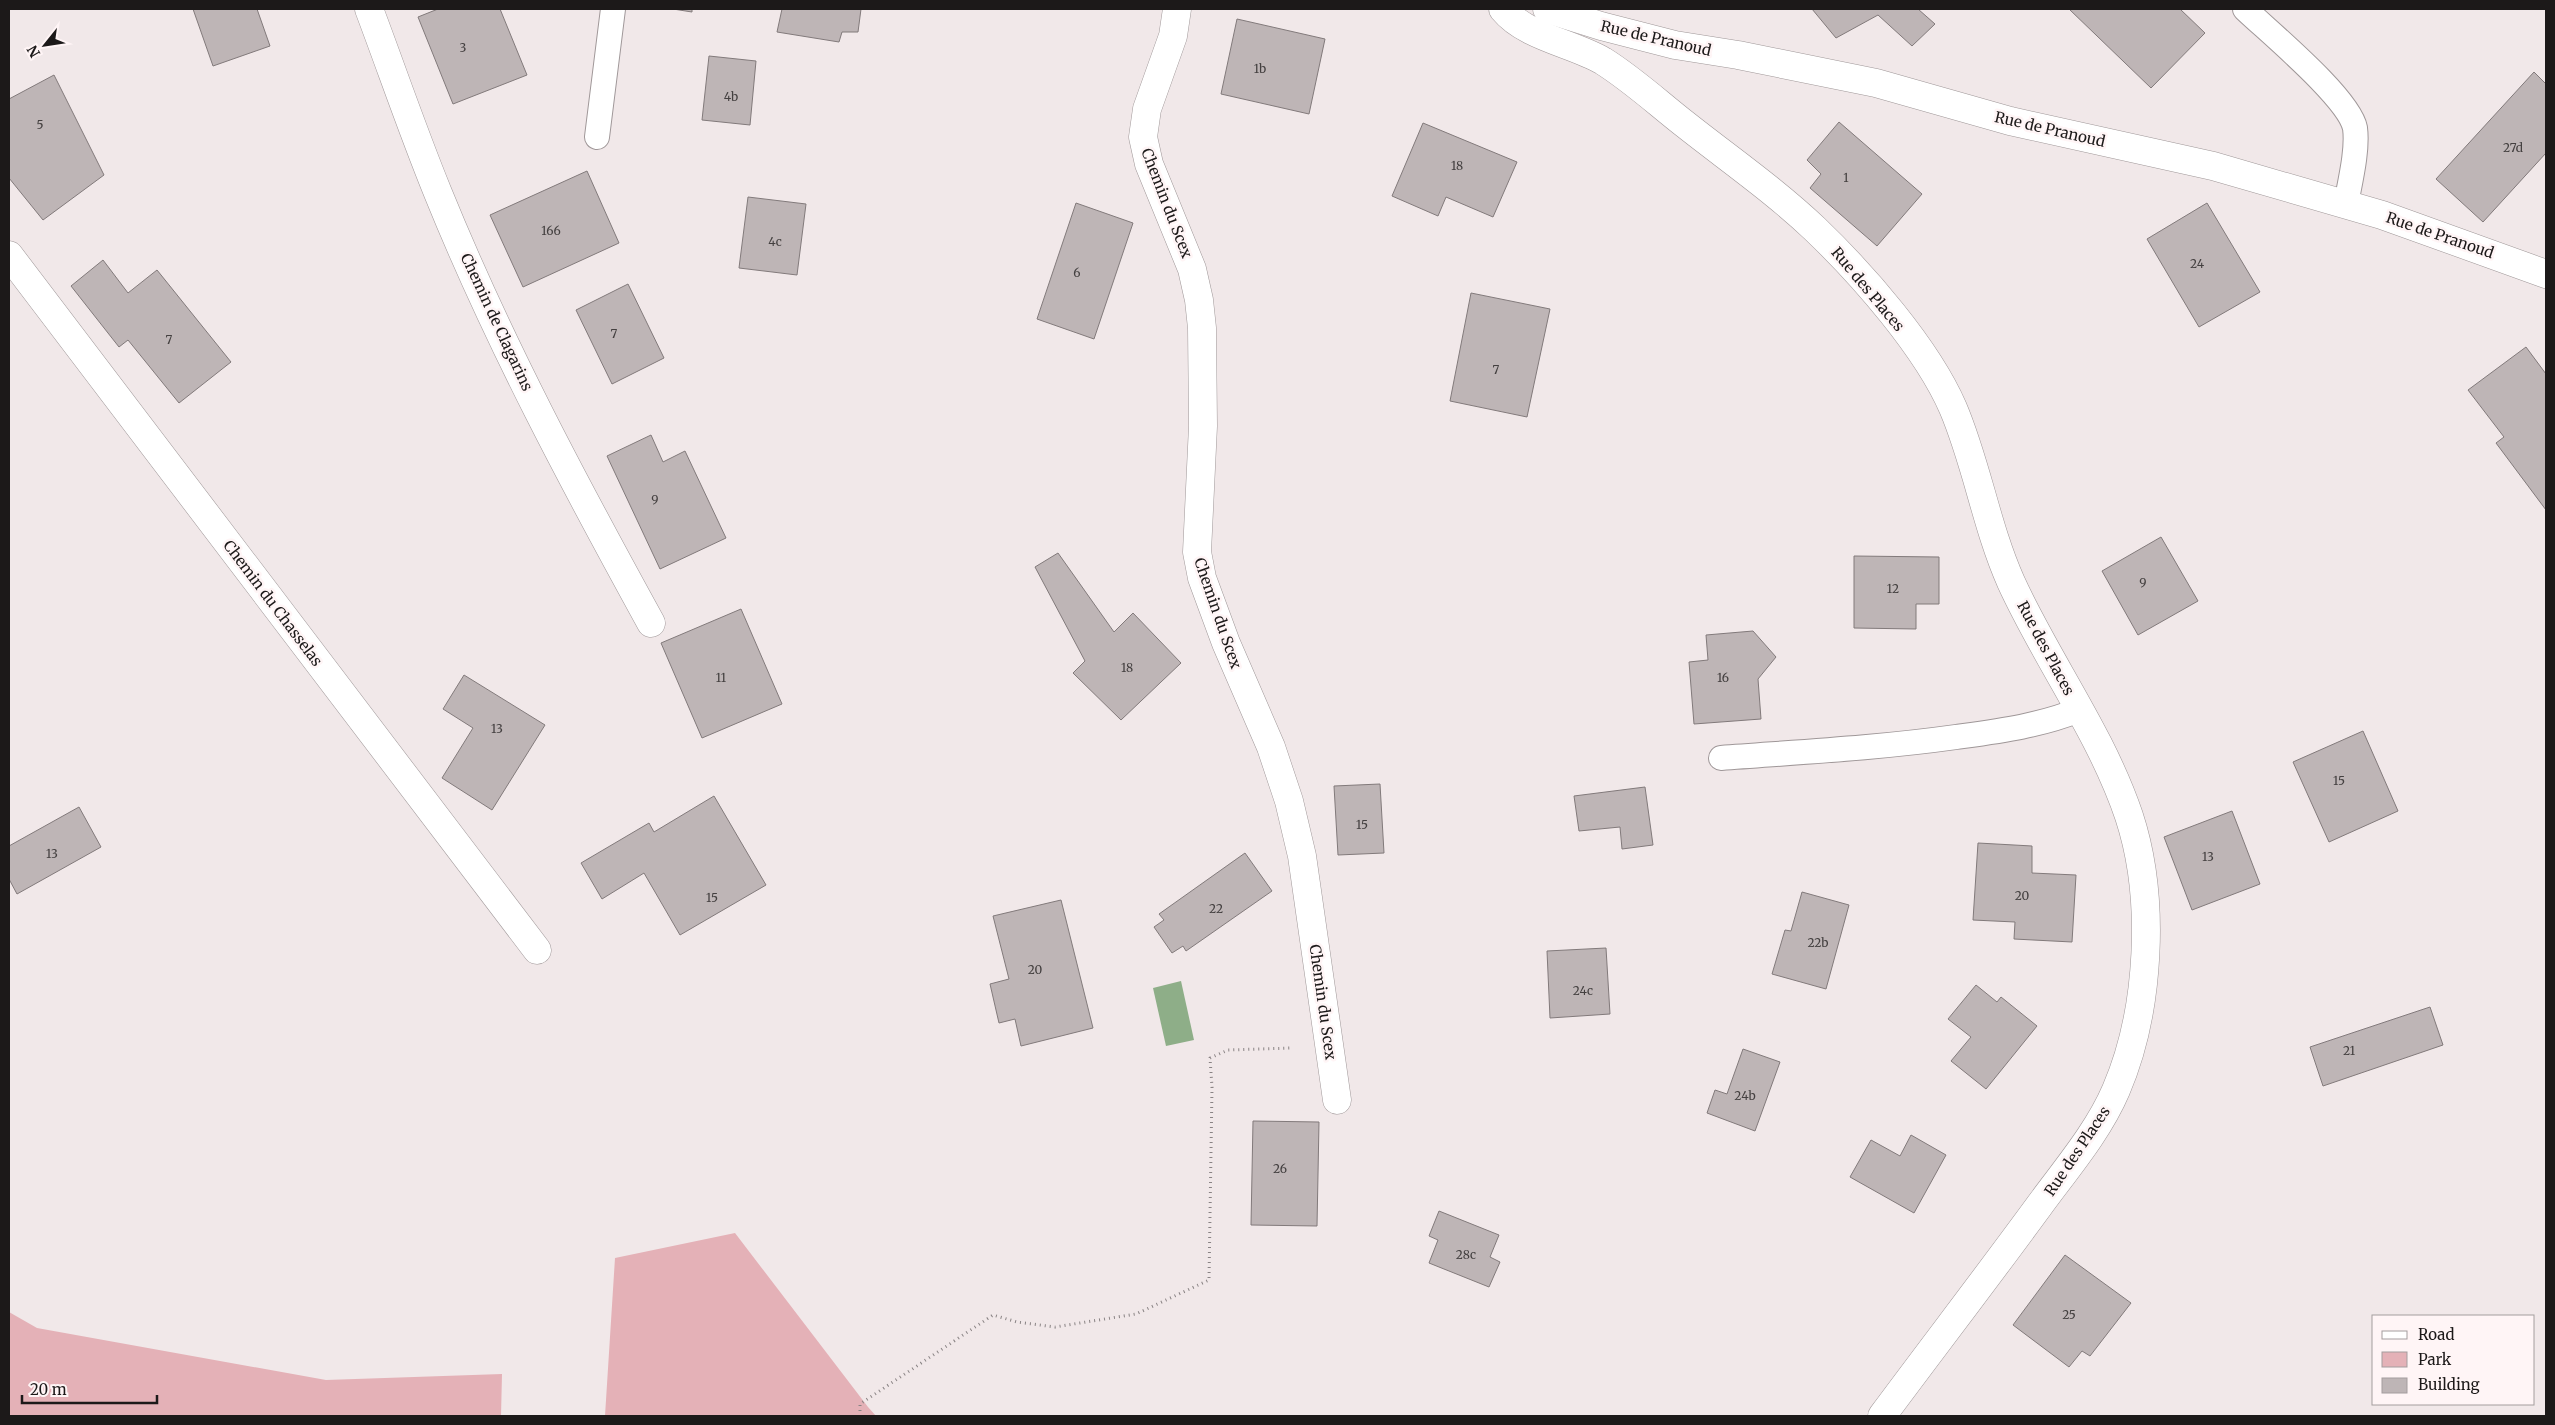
<svg xmlns="http://www.w3.org/2000/svg" width="2555" height="1425" viewBox="0 0 2555 1425" font-family="Merriweather,serif">
<rect width="100%" height="100%" fill="#f1e8e9"/>
<g fill="#e4b1b7">
<path d="M 735,1233 L 868,1407 L 876,1416 L 605,1416 L 615,1258 Z"/>
<path d="M 9,1312 L 37,1328 L 326,1380 L 502,1374 L 501,1416 L 9,1416 Z"/>
</g>
<path fill="#8eae88" d="M 1181,981 L 1194,1040 L 1166,1046 L 1153,988 Z"/>
<g fill="#beb5b6" stroke="#827a7b">
<path d="M 193,9 L 257,9 L 270,46 L 213,66 Z"/>
<path d="M 438,9 L 500,9 L 527,75 L 453,104 L 418,17 Z"/>
<path d="M 673,9 L 692,9 L 692,12 Z"/>
<path d="M 782,9 L 861,9 L 858,32 L 842,32 L 839,42 L 777,32 Z"/>
<path d="M 1812,9 L 1918,9 L 1935,24 L 1912,46 L 1878,15 L 1836,38 Z"/>
<path d="M 2069,9 L 2180,9 L 2205,33 L 2151,88 Z"/>
<path d="M 1237,19 L 1325,39 L 1309,114 L 1221,94 Z"/>
<path d="M 709,56 L 756,61 L 750,125 L 702,120 Z"/>
<path d="M 2534,72 L 2546,84 L 2546,153 L 2483,222 L 2436,179 Z"/>
<path d="M 54,75 L 104,175 L 43,220 L 9,178 L 9,99 Z"/>
<path d="M 1839,122 L 1922,194 L 1877,246 L 1810,188 L 1821,174 L 1807,160 Z"/>
<path d="M 1423,123 L 1517,162 L 1493,217 L 1446,197 L 1438,216 L 1392,196 Z"/>
<path d="M 587,171 L 619,243 L 523,287 L 490,215 Z"/>
<path d="M 748,197 L 806,204 L 797,275 L 739,268 Z"/>
<path d="M 1076,203 L 1133,223 L 1094,339 L 1037,319 Z"/>
<path d="M 2207,203 L 2260,292 L 2199,327 L 2147,239 Z"/>
<path d="M 103,260 L 128,293 L 157,270 L 231,362 L 179,403 L 128,340 L 119,347 L 71,286 Z"/>
<path d="M 628,284 L 664,358 L 612,384 L 576,310 Z"/>
<path d="M 1471,293 L 1550,309 L 1527,417 L 1450,401 Z"/>
<path d="M 2526,347 L 2546,374 L 2546,510 L 2496,443 L 2504,437 L 2468,390 Z"/>
<path d="M 651,435 L 663,462 L 685,451 L 726,538 L 660,569 L 607,456 Z"/>
<path d="M 2161,537 L 2198,601 L 2138,635 L 2102,571 Z"/>
<path d="M 1058,553 L 1114,632 L 1133,613 L 1181,663 L 1121,720 L 1073,673 L 1085,661 L 1035,567 Z"/>
<path d="M 1854,556 L 1939,557 L 1939,604 L 1916,604 L 1916,629 L 1854,628 Z"/>
<path d="M 741,609 L 782,704 L 702,738 L 661,643 Z"/>
<path d="M 1753,631 L 1776,657 L 1758,679 L 1761,719 L 1694,724 L 1689,662 L 1708,660 L 1706,635 Z"/>
<path d="M 464,675 L 545,725 L 492,810 L 442,778 L 473,728 L 443,709 Z"/>
<path d="M 2363,731 L 2398,811 L 2329,842 L 2293,762 Z"/>
<path d="M 1380,784 L 1384,853 L 1338,855 L 1334,786 Z"/>
<path d="M 1645,787 L 1653,845 L 1622,849 L 1620,827 L 1579,831 L 1574,796 Z"/>
<path d="M 714,796 L 766,885 L 680,935 L 644,873 L 602,899 L 581,863 L 649,823 L 654,832 Z"/>
<path d="M 79,807 L 101,847 L 17,894 L 9,879 L 9,846 Z"/>
<path d="M 2232,811 L 2260,884 L 2192,910 L 2164,837 Z"/>
<path d="M 1978,843 L 2032,846 L 2032,873 L 2076,875 L 2072,942 L 2014,939 L 2015,922 L 1973,920 Z"/>
<path d="M 1245,853 L 1272,891 L 1186,951 L 1183,946 L 1172,953 L 1154,927 L 1164,920 L 1159,914 Z"/>
<path d="M 1802,892 L 1849,905 L 1826,989 L 1772,974 L 1785,930 L 1791,931 Z"/>
<path d="M 1061,900 L 1093,1028 L 1021,1046 L 1015,1019 L 999,1023 L 990,984 L 1009,979 L 993,916 Z"/>
<path d="M 1606,948 L 1610,1014 L 1550,1018 L 1547,951 Z"/>
<path d="M 1976,985 L 1997,1002 L 2001,997 L 2037,1026 L 1986,1089 L 1951,1061 L 1971,1037 L 1948,1019 Z"/>
<path d="M 2430,1007 L 2443,1045 L 2323,1086 L 2310,1047 Z"/>
<path d="M 1743,1049 L 1780,1062 L 1755,1131 L 1707,1113 L 1715,1090 L 1727,1094 Z"/>
<path d="M 1253,1121 L 1319,1122 L 1317,1226 L 1251,1225 Z"/>
<path d="M 1911,1135 L 1946,1155 L 1914,1213 L 1850,1177 L 1871,1140 L 1900,1156 Z"/>
<path d="M 1439,1211 L 1499,1235 L 1490,1257 L 1500,1262 L 1489,1287 L 1429,1263 L 1438,1240 L 1429,1236 Z"/>
<path d="M 2065,1255 L 2131,1303 L 2090,1356 L 2082,1351 L 2069,1367 L 2013,1325 Z"/>
</g>
<g fill="none" stroke-linecap="round" stroke-linejoin="round">
<g stroke="#9f9798" stroke-width="26">
<g id="service">
<path d="M 2245,9 C 2269,32 2349,98 2355,128 C 2358,150 2350,182 2346,204"/>
<path d="M 597,137 L 613,9"/>
<path d="M 1721,758 C 1800,752 1878,748 1956,737 C 1999,731 2039,726 2079,710"/>
</g>
</g>
<g stroke="#9f9798" stroke-width="29">
<g id="minor">
<path d="M 369,9 C 392,70 413,132 438,193 C 498,341 574,483 651,623"/>
<path d="M 1177,9 L 1173,36 L 1147,109 L 1143,137 L 1149,164 L 1192,269 L 1199,300 L 1202,328 L 1203,426 L 1197,552 L 1202,578 L 1226,643 L 1271,747 L 1289,801 L 1302,856 L 1337,1100"/>
<path d="M 1503,9 C 1526,37 1572,43 1603,61 C 1632,79 1659,104 1686,125 C 1729,159 1775,191 1815,229 C 1863,275 1927,348 1953,408 C 1977,464 1986,526 2011,582 C 2047,661 2101,733 2129,816 C 2156,898 2150,1011 2116,1090 C 2098,1132 2066,1169 2039,1206 C 1987,1277 1934,1346 1882,1416"/>
<path d="M 1547,9 L 1601,26 L 1675,45 L 1738,55 L 1876,83 L 2010,121 L 2213,166 L 2382,215 L 2546,274"/>
<path d="M 9,255 L 537,950"/>
</g>
</g>
<path stroke="#898384" stroke-width="3" stroke-dasharray="1 4" stroke-linecap="butt" d="M 860,1416 L 860,1404 L 993,1315 L 1017,1322 L 1055,1327 L 1136,1314 L 1209,1280 L 1212,1087 L 1210,1058 L 1228,1050 L 1292,1048"/>
<use href="#service" stroke="#fff" stroke-width="24"/>
<use href="#minor" stroke="#fff" stroke-width="28"/>
</g>
<g text-anchor="middle" dominant-baseline="central" stroke-width="5" stroke-linejoin="round" paint-order="stroke">
<g font-size="12" fill="#444040">
<text x="463" y="47">3</text>
<text x="1260" y="68">1b</text>
<text x="731" y="96">4b</text>
<text x="40" y="124">5</text>
<text x="2513" y="147">27d</text>
<text x="1457" y="165">18</text>
<text x="1846" y="177">1</text>
<text x="551" y="230">166</text>
<text x="775" y="241">4c</text>
<text x="2197" y="263">24</text>
<text x="1077" y="272">6</text>
<text x="614" y="333">7</text>
<text x="169" y="339">7</text>
<text x="1496" y="369">7</text>
<text x="655" y="499">9</text>
<text x="2143" y="582">9</text>
<text x="1893" y="588">12</text>
<text x="1127" y="667">18</text>
<text x="721" y="677">11</text>
<text x="1723" y="677">16</text>
<text x="497" y="728">13</text>
<text x="2339" y="780">15</text>
<text x="1362" y="824">15</text>
<text x="52" y="853">13</text>
<text x="2208" y="856">13</text>
<text x="2022" y="895">20</text>
<text x="712" y="897">15</text>
<text x="1216" y="908">22</text>
<text x="1818" y="942">22b</text>
<text x="1035" y="969">20</text>
<text x="1583" y="990">24c</text>
<text x="2349" y="1050">21</text>
<text x="1745" y="1095">24b</text>
<text x="1280" y="1168">26</text>
<text x="1466" y="1254">28c</text>
<text x="2069" y="1314">25</text>
</g>
<g font-size="15" fill="#1c1919" stroke="#fff5f6">
<text transform="translate(1656 38) rotate(13)">Rue de Pranoud</text>
<text transform="translate(2050 129) rotate(13)">Rue de Pranoud</text>
<text transform="translate(1167 203) rotate(69)">Chemin du Scex</text>
<text transform="translate(2440 235) rotate(19)">Rue de Pranoud</text>
<text transform="translate(1868 289) rotate(50)">Rue des Places</text>
<text transform="translate(497 322) rotate(65)">Chemin de Clagarins</text>
<text transform="translate(273 603) rotate(53)">Chemin du Chasselas</text>
<text transform="translate(1218 613) rotate(71)">Chemin du Scex</text>
<text transform="translate(2046 648) rotate(62)">Rue des Places</text>
<text transform="translate(1323 1002) rotate(82)">Chemin du Scex</text>
<text transform="translate(2077 1151) rotate(-56)">Rue des Places</text>
</g>
</g>
<rect width="2555" height="1425" fill="none" stroke="#1c1919" stroke-width="20"/>
<rect x="2372" y="1315" width="162" height="90" fill="#fff5f6" stroke="#a49d9e"/>
<rect x="2382" y="1331" width="25" height="8" fill="#ffffff" stroke="#a49d9e"/>
<text x="2418" y="1340" font-size="15" fill="#1c1919">Road</text>
<rect x="2382" y="1352" width="25" height="15" fill="#e4b1b7" stroke="#a49d9e"/>
<text x="2418" y="1365" font-size="15" fill="#1c1919">Park</text>
<rect x="2382" y="1378" width="25" height="15" fill="#beb5b6" stroke="#a49d9e"/>
<text x="2418" y="1390" font-size="15" fill="#1c1919">Building</text>
<g transform="translate(45 45) rotate(240)" stroke="#fff5f6" stroke-width="4" paint-order="stroke">
<path d="M0-4L9 19L0 12L-9 19Z" fill="#1c1919"/>
<text y="-8" font-size="14" font-weight="bold" text-anchor="middle" fill="#1c1919">N</text>
</g>
<path d="M22 1395v8h135v-8" fill="none" stroke="#1c1919" stroke-width="2.5"/>
<text x="30" y="1395" font-size="15" fill="#1c1919" stroke="#fff5f6" stroke-width="4" paint-order="stroke">20 m</text>
</svg>
